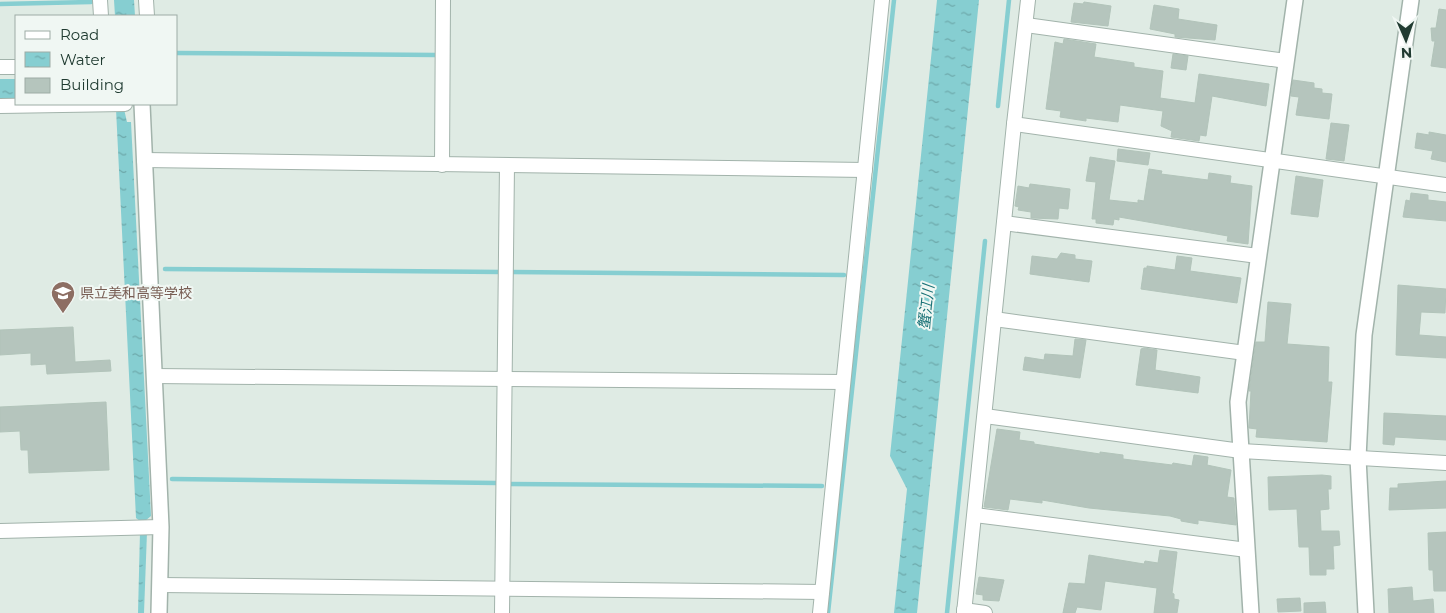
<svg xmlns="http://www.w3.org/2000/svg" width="1446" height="613" viewBox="0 0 1446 613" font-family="Montserrat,'Noto Sans JP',sans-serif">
<defs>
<pattern id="water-ripples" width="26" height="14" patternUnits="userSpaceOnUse" patternTransform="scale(1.25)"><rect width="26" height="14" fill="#86ced1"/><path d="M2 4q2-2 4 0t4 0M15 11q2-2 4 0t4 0" fill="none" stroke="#6da8aa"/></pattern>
</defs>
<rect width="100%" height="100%" fill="#dfebe4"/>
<g fill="url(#water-ripples)">
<path d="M 114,0 L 134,0 L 135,16 L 115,16 Z"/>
<path d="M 937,0 L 979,0 L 917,613 L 894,613 L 907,489 L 890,456 Z"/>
<rect x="0" y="79" width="16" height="21"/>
<path d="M 116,109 L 124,109 L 127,122 L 131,122 L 151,516 L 145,521 L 140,521 L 136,518 Z"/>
<path d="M 140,532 L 147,532 L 144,613 L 138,613 Z"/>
</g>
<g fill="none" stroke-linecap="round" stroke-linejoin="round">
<g stroke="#86ced1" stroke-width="4.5">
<path d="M 0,4 L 91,2 L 90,0"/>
<path d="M 176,53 L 436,55"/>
<path d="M 998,106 L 1009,0"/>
<path d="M 165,269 L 500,272"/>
<path d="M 511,272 L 844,275"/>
<path d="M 172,479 L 497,483"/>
<path d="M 509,484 L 822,486"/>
<path d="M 828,613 L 894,0"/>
<path d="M 947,613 L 985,241"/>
</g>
</g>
<g fill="#b5c5bd" stroke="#b2c4ba">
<path d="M 1084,2 L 1111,6 L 1108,26 L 1071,22 L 1074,3 L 1083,4 Z"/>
<path d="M 1154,5 L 1179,9 L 1178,19 L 1217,25 L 1215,40 L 1175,37 L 1175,34 L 1150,29 Z"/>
<path d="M 1439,9 L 1446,10 L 1446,68 L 1431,66 L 1435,41 L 1432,41 L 1431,28 L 1436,28 Z"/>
<path d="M 1064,39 L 1096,44 L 1094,57 L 1134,63 L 1134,67 L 1163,71 L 1160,98 L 1195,103 L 1199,74 L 1269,84 L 1266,106 L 1212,96 L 1206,136 L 1200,135 L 1199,141 L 1171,137 L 1172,131 L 1161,126 L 1163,111 L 1120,105 L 1118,122 L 1086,118 L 1086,121 L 1060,117 L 1061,111 L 1046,109 L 1055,42 L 1063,44 Z"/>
<path d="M 1173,54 L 1188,56 L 1186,70 L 1171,68 Z"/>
<path d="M 1293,80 L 1314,83 L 1314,88 L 1322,89 L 1322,93 L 1332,94 L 1329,119 L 1296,115 L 1299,97 L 1291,96 Z"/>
<path d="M 1331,123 L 1349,125 L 1344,161 L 1326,159 Z"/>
<path d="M 1429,132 L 1446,135 L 1446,162 L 1431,159 L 1433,151 L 1415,148 L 1417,133 L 1429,135 Z"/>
<path d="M 1118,149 L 1150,153 L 1148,165 L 1117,161 Z"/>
<path d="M 1090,157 L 1115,161 L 1109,200 L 1138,203 L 1138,200 L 1144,201 L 1149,169 L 1162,171 L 1161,174 L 1208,180 L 1209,173 L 1231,176 L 1230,183 L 1252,186 L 1248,244 L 1227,241 L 1228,236 L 1119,217 L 1119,220 L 1114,219 L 1113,225 L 1096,223 L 1096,219 L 1092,219 L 1096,182 L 1086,181 Z"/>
<path d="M 1296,176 L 1323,180 L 1318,217 L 1291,214 Z"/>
<path d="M 1030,184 L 1070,189 L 1068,209 L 1059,208 L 1058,219 L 1031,218 L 1031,212 L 1018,210 L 1019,207 L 1015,206 L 1018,186 L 1029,188 Z"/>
<path d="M 1411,193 L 1428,195 L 1428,200 L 1446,202 L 1446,221 L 1403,217 L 1406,200 L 1410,201 Z"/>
<path d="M 1061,253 L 1075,255 L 1075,259 L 1092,261 L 1089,282 L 1030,274 L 1032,256 L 1057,259 Z"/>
<path d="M 1177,256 L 1192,258 L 1190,271 L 1241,278 L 1237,303 L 1141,289 L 1144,268 L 1147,268 L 1147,266 L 1175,270 Z"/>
<path d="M 1398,285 L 1446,289 L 1445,313 L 1421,312 L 1419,335 L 1446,337 L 1446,358 L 1396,355 Z"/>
<path d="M 1268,302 L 1291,304 L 1287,344 L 1329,347 L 1328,382 L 1332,382 L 1327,442 L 1256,437 L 1257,429 L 1249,428 L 1251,391 L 1249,391 L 1256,342 L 1265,342 Z"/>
<path d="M 73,327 L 75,362 L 110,360 L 111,371 L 47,374 L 46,364 L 31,365 L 31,353 L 0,355 L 0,330 Z"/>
<path d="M 1075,339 L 1086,340 L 1080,378 L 1023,370 L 1025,357 L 1044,360 L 1045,354 L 1073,356 Z"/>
<path d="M 1144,348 L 1157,350 L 1155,370 L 1200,377 L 1198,393 L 1136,385 L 1141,349 Z"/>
<path d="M 106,402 L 109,470 L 29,473 L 28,450 L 21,450 L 20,431 L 0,432 L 0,407 Z"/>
<path d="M 1384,413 L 1446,416 L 1446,440 L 1395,437 L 1394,445 L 1383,444 Z"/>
<path d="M 997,429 L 1020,432 L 1019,440 L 1034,442 L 1034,444 L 1100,454 L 1100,452 L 1123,455 L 1123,459 L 1172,465 L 1173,463 L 1192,466 L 1194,455 L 1208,457 L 1207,465 L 1231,470 L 1227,497 L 1234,498 L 1236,525 L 1198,520 L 1198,524 L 1181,521 L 1181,519 L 1170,516 L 1089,508 L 1042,500 L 1042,503 L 1010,499 L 1008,510 L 984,507 Z"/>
<path d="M 1322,475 L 1331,476 L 1331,489 L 1328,489 L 1329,509 L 1320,510 L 1321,531 L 1339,531 L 1340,545 L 1333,546 L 1334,569 L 1326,569 L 1326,575 L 1310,575 L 1309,547 L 1299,547 L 1297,509 L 1269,510 L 1268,477 Z"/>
<path d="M 1446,481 L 1446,508 L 1389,510 L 1390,488 L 1398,488 L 1398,484 Z"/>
<path d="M 1446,532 L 1446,591 L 1434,591 L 1433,570 L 1429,570 L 1428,533 Z"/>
<path d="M 1160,550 L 1177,552 L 1172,593 L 1174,594 L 1174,599 L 1179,600 L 1177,613 L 1154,613 L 1157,588 L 1105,581 L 1101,610 L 1077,607 L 1075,613 L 1063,613 L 1069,583 L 1085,584 L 1089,555 L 1144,564 L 1145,561 L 1158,563 Z"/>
<path d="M 979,577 L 1004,580 L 999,601 L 983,600 L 983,595 L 976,594 Z"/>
<path d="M 1412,587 L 1413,601 L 1433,599 L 1434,613 L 1389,613 L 1388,589 Z"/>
<path d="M 1300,598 L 1301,611 L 1278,612 L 1277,599 Z"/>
<path d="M 1325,602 L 1326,613 L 1304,613 L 1304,603 Z"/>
</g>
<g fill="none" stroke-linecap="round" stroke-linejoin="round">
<g stroke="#a2b3ab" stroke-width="16">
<g id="minor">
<path d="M 100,0 L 101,16"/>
<path d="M 146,0 L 147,16"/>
<path d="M 1026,25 L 1286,61"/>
<path d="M 0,67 L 16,67"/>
<path d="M 0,106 L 125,104"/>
<path d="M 1014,124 L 1446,185"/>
<path d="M 144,160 L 865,170"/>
<path d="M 442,165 L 443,0"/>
<path d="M 1004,223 L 1258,256"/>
<path d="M 994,319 L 1245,353"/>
<path d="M 154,376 L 843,382"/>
<path d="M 985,416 L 1241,451 L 1446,463"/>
<path d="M 975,515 L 1247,550"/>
<path d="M 0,531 L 161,527"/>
<path d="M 160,585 L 822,592"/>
<path d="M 964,610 L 985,613"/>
<path d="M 502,613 L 507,165"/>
<path d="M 820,613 L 882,0"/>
<path d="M 964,613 L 1014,124 L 1028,0"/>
</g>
</g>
<g stroke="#a2b3ab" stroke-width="18">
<g id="tertiary">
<path d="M 142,104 L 161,527 L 159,613"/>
<path d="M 1251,613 L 1238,402 L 1295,0"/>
<path d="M 1366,613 L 1358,458 L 1364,335 L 1411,0"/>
</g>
</g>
<use href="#minor" stroke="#fff" stroke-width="14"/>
<use href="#tertiary" stroke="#fff" stroke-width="15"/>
</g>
<defs>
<g id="school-pin" transform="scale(1.25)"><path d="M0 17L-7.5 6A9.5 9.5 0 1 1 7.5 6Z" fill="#8d6e63" stroke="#f0f7f3"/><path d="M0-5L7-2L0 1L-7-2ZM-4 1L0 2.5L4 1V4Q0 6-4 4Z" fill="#fff"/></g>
</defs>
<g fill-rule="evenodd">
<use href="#school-pin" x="63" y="293"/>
</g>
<g text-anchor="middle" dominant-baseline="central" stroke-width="4" stroke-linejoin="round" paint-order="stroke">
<g font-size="14" fill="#785e54" stroke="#f0f7f3" text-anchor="start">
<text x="80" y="293">県立美和高等学校</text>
</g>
<g font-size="15" font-style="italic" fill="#1a7277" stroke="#f0f7f3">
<text transform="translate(926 307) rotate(-84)">蟹江川</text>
</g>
</g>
<rect x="15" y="15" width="162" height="90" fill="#f0f7f3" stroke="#9daca5"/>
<rect x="25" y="31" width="25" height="8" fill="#ffffff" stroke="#9daca5"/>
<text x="60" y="40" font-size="15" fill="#203b31">Road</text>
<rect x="25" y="52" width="25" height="15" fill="url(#water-ripples)" stroke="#9daca5"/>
<text x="60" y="65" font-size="15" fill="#203b31">Water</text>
<rect x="25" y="78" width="25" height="15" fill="#b5c5bd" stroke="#9daca5"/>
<text x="60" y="90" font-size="15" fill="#203b31">Building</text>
<g transform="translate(1406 40) rotate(178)" stroke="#f0f7f3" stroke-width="4" paint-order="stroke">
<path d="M0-4L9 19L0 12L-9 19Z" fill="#203b31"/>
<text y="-8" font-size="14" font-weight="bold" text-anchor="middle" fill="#203b31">N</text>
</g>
</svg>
